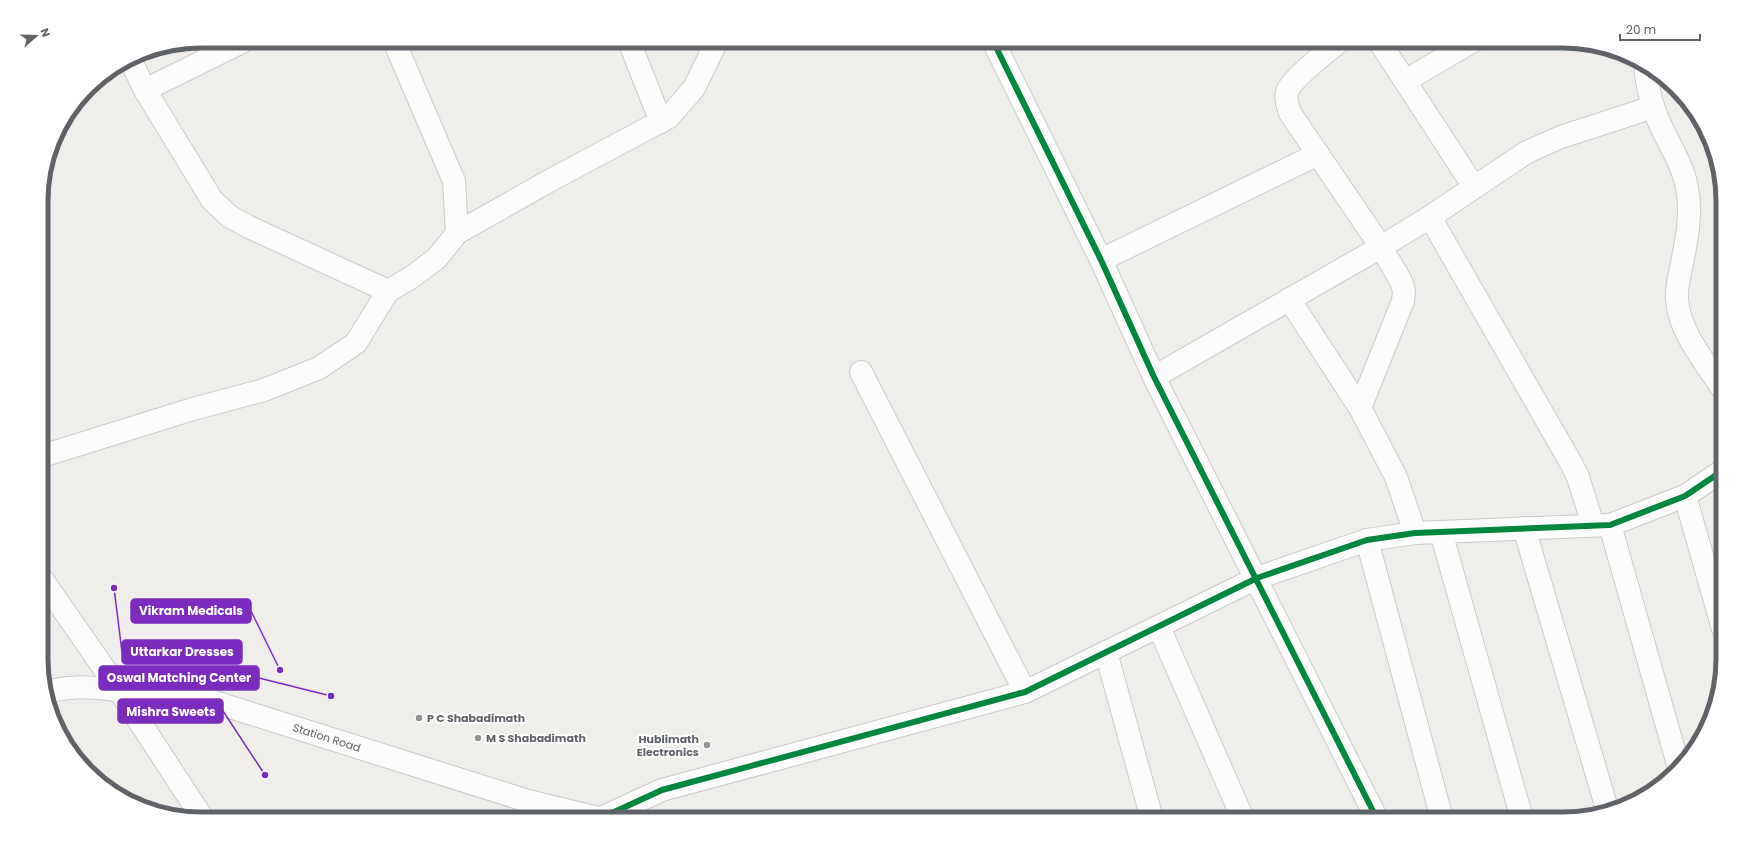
<svg xmlns="http://www.w3.org/2000/svg" width="1764" height="860" viewBox="0 0 1764 860" font-family="Poppins,sans-serif">
<rect width="100%" height="100%" fill="#efeeea"/>
<g fill="none" stroke-linecap="round" stroke-linejoin="round">
<g stroke="#cbcccc" stroke-width="24">
<g id="street">
<path d="M 394,41 L 454,181 L 457,233"/>
<path d="M 629,41 L 661,122"/>
<path d="M 993,41 L 1101,260 L 1154,377 L 1377,819"/>
<path d="M 1340,41 C 1328,51 1292,78 1287,92 C 1285,98 1288,107 1290,113 L 1381,247 L 1401,281 L 1404,291 L 1403,301 L 1360,408"/>
<path d="M 1379,41 L 1474,187"/>
<path d="M 130,59 L 145,90 L 212,200 L 229,216 L 249,227 L 388,291"/>
<path d="M 1645,65 C 1646,78 1649,93 1653,106 C 1661,134 1682,159 1687,188 C 1692,213 1687,238 1682,263 C 1680,275 1676,287 1677,299 C 1679,332 1705,362 1722,388"/>
<path d="M 1405,81 L 1473,41"/>
<path d="M 145,90 L 244,41"/>
<path d="M 1430,217 L 1571,463 L 1578,477 L 1593,525"/>
<path d="M 1101,260 L 1318,154"/>
<path d="M 1289,299 L 1360,408 L 1396,477 L 1415,533"/>
<path d="M 861,372 L 1025,692"/>
<path d="M 1154,377 L 1381,247 L 1430,217 L 1527,152 L 1561,137 L 1653,107"/>
<path d="M 42,456 L 193,409 L 264,390 L 319,368 L 356,343 L 388,291 L 412,277 L 437,258 L 457,233 L 549,181 L 669,117 L 694,88 L 717,41"/>
<path d="M 1685,496 L 1723,629"/>
<path d="M 1610,525 L 1679,768"/>
<path d="M 1524,528 L 1608,812"/>
<path d="M 1441,532 L 1522,819"/>
<path d="M 1367,540 L 1442,819"/>
<path d="M 1159,627 L 1243,819"/>
<path d="M 1106,652 L 1152,819"/>
</g>
</g>
<g stroke="#cacacb" stroke-width="24">
<g id="secondary">
<path d="M 42,579 L 119,690 L 203,819"/>
<path id="s1" d="M 46,693 C 68,684 96,688 119,690 C 149,692 179,694 208,700 L 528,801 L 602,819"/>
<path d="M 601,818 L 662,790 L 1025,692 L 1257,578 L 1367,540 L 1415,533 L 1610,525 L 1685,496 L 1722,471"/>
</g>
</g>
<use href="#street" stroke="#fdfcfc" stroke-width="22"/>
<use href="#secondary" stroke="#fdfcfc" stroke-width="22"/>
<g stroke="#fff" stroke-width="8">
<g id="cycleway">
<path d="M 993,41 L 1101,260 L 1154,377 L 1377,819"/>
<path d="M 601,818 L 662,790 L 1025,692 L 1257,578 L 1367,540 L 1415,533 L 1610,525 L 1685,496 L 1722,471"/>
</g>
</g>
<use href="#cycleway" stroke="#00873e" stroke-width="6"/>
</g>
<g fill="#919496" stroke="#fff" stroke-width="1.5">
<circle cx="419" cy="718" r="4"/>
<circle cx="478" cy="738" r="4"/>
<circle cx="707" cy="745" r="4"/>
</g>
<g text-anchor="middle" dominant-baseline="central" stroke-width="4" stroke-linejoin="round" paint-order="stroke">
<g font-size="11" font-weight="bold" fill="#5f6368" stroke="#fff" text-anchor="start">
<text x="427" y="718">P C Shabadimath</text>
<text x="486" y="738">M S Shabadimath</text>
<text x="699" y="739" text-anchor="end">Hublimath<tspan x="699" dy="13">Electronics</tspan></text>
</g>
<g font-size="11" fill="#5f6368" stroke="#fff">
<text stroke="none"><textPath href="#s1" startOffset="288">Station Road</textPath></text>
</g>
</g>
<path d="M0 0H1764V860H0ZM201 48H1563A153 153 0 0 1 1716 201V659A153 153 0 0 1 1563 812H201A153 153 0 0 1 48 659V201A153 153 0 0 1 201 48Z" fill="#fff" fill-rule="evenodd"/>
<path fill="none" stroke="#5f6368" stroke-width="5" d="M201 48H1563A153 153 0 0 1 1716 201V659A153 153 0 0 1 1563 812H201A153 153 0 0 1 48 659V201A153 153 0 0 1 201 48Z"/>
<path fill="none" stroke="#7b2cbf" stroke-width="1.5" d="M280 670L251 611M114 588L122 652M331 696L259 678M265 775L223 711"/>
<g fill="#7b2cbf" stroke="#fff" stroke-width="1.5">
<circle cx="280" cy="670" r="4"/>
<circle cx="114" cy="588" r="4"/>
<circle cx="331" cy="696" r="4"/>
<circle cx="265" cy="775" r="4"/>
</g>
<g fill="#7b2cbf" stroke="#7b2cbf" stroke-width="1.5">
<rect x="131" y="599" width="120" height="24" rx="4"/>
<rect x="122" y="640" width="120" height="24" rx="4"/>
<rect x="99" y="666" width="160" height="24" rx="4"/>
<rect x="118" y="699" width="105" height="24" rx="4"/>
</g>
<g font-size="12" text-anchor="middle" font-weight="bold" fill="#fff">
<text x="191" y="615">Vikram Medicals</text>
<text x="182" y="656">Uttarkar Dresses</text>
<text x="179" y="682">Oswal Matching Center</text>
<text x="171" y="716">Mishra Sweets</text>
</g>
<g transform="translate(36 36) rotate(70)" stroke="#ffffff" stroke-width="3" paint-order="stroke">
<path d="M0-3L7 15L0 10L-7 15Z" fill="#5f6368"/>
<text y="-6" font-size="11" font-weight="bold" text-anchor="middle" fill="#5f6368">N</text>
</g>
<path d="M1620 34v6h80v-6" fill="none" stroke="#5f6368" stroke-width="2"/>
<text x="1626" y="34" font-size="12" fill="#5f6368" stroke="#ffffff" stroke-width="3" paint-order="stroke">20 m</text>
</svg>
